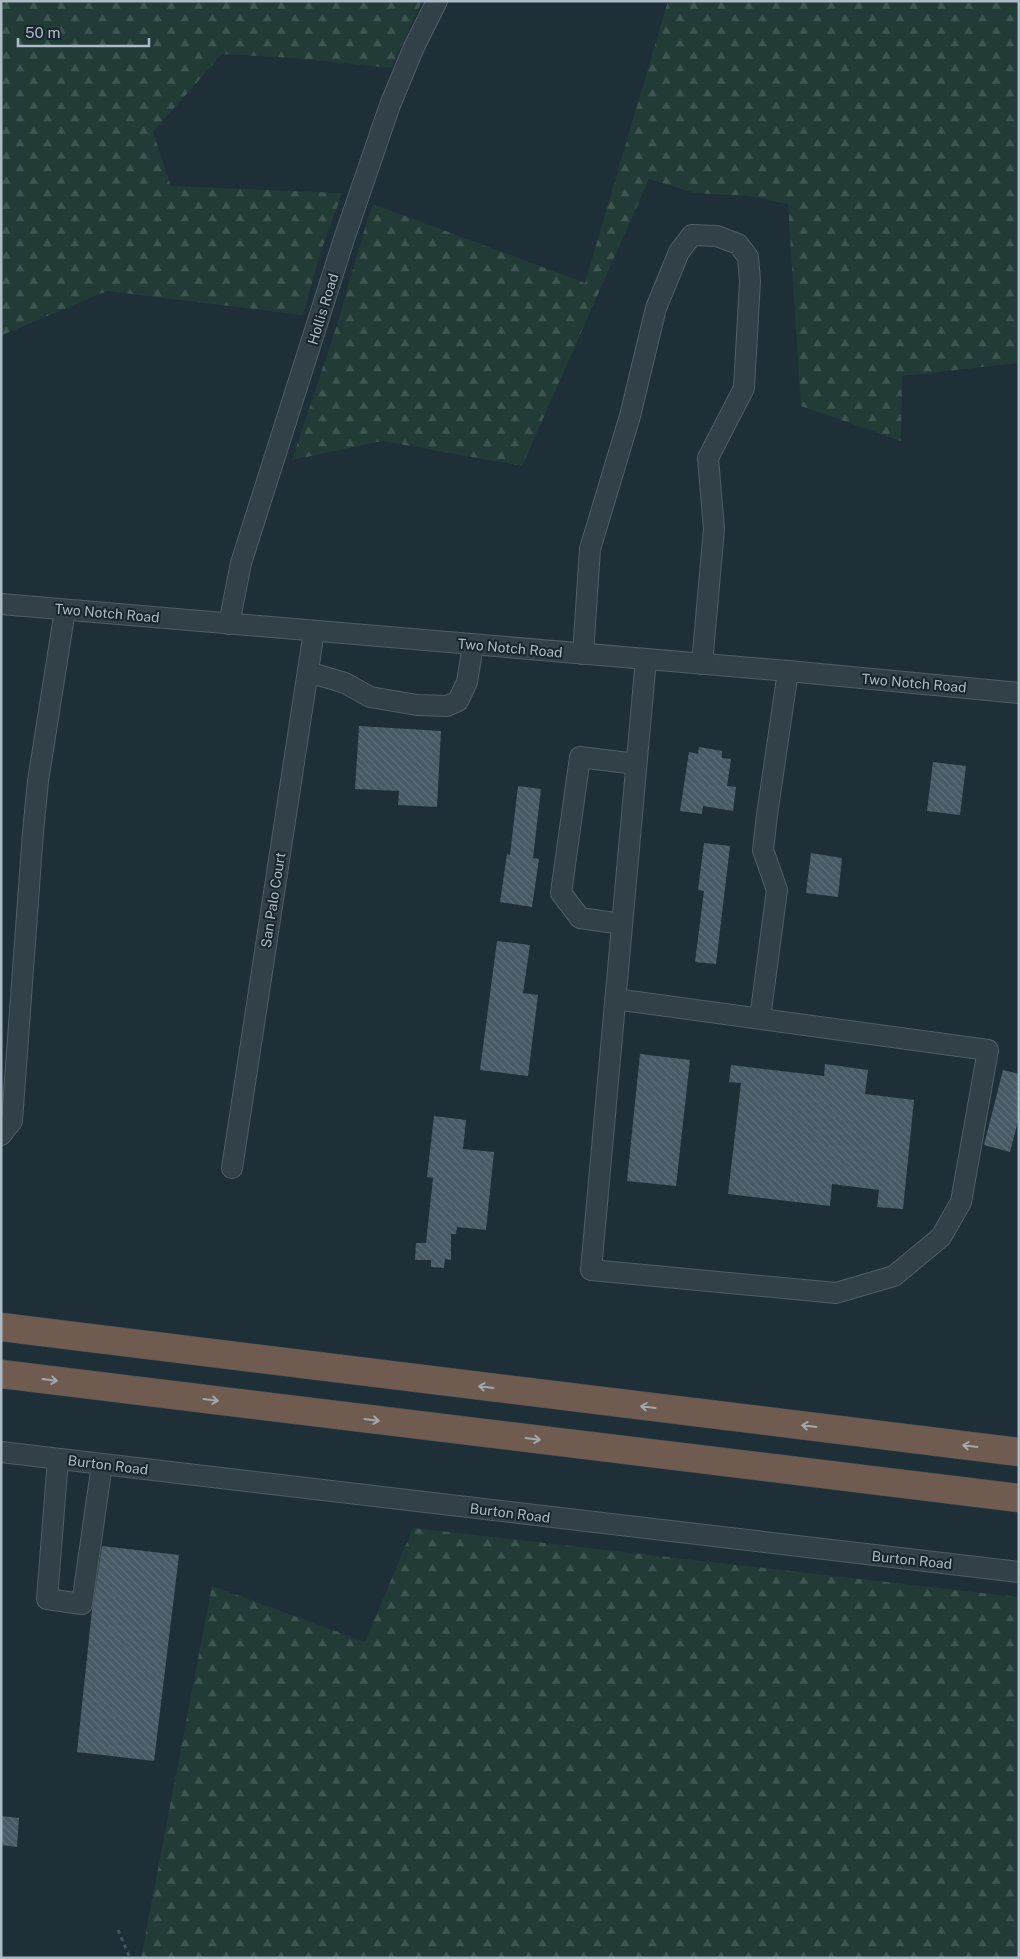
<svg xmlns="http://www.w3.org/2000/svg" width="1020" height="1959" viewBox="0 0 1020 1959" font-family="'Public Sans',sans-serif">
<defs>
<pattern id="forest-firs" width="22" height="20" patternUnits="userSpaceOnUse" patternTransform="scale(1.25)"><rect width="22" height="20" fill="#223b37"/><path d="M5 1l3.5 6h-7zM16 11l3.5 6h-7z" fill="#3f5552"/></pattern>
<pattern id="building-back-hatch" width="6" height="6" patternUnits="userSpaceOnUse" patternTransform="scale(1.25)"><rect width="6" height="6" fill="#465964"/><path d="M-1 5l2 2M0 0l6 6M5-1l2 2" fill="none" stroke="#5e6f79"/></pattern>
</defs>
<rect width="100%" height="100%" fill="#1f2f38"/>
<g fill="url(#forest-firs)">
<path d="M 1,1 L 422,1 L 391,68 L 294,58 L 222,54 L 153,132 L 171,186 L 342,193 L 320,254 L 303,315 L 107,291 L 7,333 L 1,338 Z"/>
<path d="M 668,1 L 1019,1 L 1019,363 L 902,376 L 901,441 L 801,406 L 788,204 L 749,196 L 695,193 L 649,179 L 522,466 L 382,441 L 292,460 L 338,322 L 360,244 L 373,204 L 585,283 Z"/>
<path d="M 413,1528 L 1019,1597 L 1019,1958 L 141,1958 L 212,1586 L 365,1642 Z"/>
</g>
<g fill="url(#building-back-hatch)">
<path d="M 359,726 L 441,731 L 437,807 L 398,805 L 399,791 L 355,789 Z"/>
<path d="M 699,747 L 722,751 L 722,758 L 731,759 L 727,786 L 736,787 L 733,811 L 703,806 L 702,814 L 680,811 L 689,752 L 698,754 Z"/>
<path d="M 933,762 L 966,766 L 960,815 L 927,811 Z"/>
<path d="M 518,786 L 541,789 L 533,858 L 539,859 L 532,907 L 500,902 L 507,854 L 510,855 Z"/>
<path d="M 704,843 L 730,846 L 716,964 L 695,962 L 704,891 L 698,890 Z"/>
<path d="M 811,853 L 842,858 L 838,897 L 806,893 Z"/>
<path d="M 497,941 L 530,945 L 523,993 L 538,995 L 528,1076 L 480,1070 Z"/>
<path d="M 640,1054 L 690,1060 L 676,1186 L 627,1181 Z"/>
<path d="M 825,1064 L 868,1070 L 865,1094 L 914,1100 L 903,1209 L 877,1207 L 879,1190 L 832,1184 L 830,1206 L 728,1194 L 741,1083 L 729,1082 L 731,1065 L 824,1076 Z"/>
<path d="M 1003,1070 L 1019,1074 L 1019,1117 L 1010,1152 L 984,1145 Z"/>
<path d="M 434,1116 L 466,1120 L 463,1149 L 494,1152 L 486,1230 L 457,1227 L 456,1234 L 451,1234 L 451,1260 L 445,1259 L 444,1268 L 431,1267 L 431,1260 L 415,1260 L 416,1243 L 426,1243 L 433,1178 L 427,1177 Z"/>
<path d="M 102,1546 L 179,1555 L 154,1761 L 77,1752 L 92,1610 Z"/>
<path d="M 1,1816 L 19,1818 L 17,1847 L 1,1845 Z"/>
</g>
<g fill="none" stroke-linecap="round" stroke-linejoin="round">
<g stroke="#505e66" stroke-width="22">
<g id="minor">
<path d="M 1,604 L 788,671 L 1019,693"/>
<path d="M 229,624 L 241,563 L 344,239 L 390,105 L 414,47 L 437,1"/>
<path d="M 583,654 L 590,549 L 630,416 L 656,308 L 679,252 L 692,235 L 717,236 L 738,244 L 748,257 L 750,281 L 744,388 L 708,458 L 714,529 L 702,664"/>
<path d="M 308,672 L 345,683 L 370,697 L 417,705 L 447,706 L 458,701 L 467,682 L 473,645"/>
<path d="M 622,924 L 580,918 L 561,893 L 580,757 L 636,764"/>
<path d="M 615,999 L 988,1050 L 961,1202 L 941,1237 L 894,1276 L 836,1293 L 591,1270 L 646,659"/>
<path d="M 760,1018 L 777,890 L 763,850 L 767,815 L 788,671"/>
<path d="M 1,1135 L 12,1121 L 33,832 L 38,781 L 65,610"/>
<path d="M 232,1168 L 314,631"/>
<path d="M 1,1452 L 1019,1572"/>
<path d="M 58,1459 L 47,1599 L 82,1604 L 102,1464"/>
</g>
</g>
<g stroke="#3d4b52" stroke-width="29">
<g id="highway">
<path d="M 1,1327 L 1019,1452"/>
<path d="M 1,1374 L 1019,1498"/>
</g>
</g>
<path stroke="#405755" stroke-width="3" stroke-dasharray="4 4" stroke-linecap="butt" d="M 118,1930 L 130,1958"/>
<use href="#minor" stroke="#324048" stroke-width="20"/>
<use href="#highway" stroke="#6f5b4f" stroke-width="28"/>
</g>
<defs><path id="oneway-shaft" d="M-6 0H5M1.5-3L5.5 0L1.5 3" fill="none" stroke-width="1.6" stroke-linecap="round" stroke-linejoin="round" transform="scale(1.25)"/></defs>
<g stroke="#a0a8ad">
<use href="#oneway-shaft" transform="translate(50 1380) rotate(7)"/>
<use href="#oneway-shaft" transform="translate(486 1387) rotate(-173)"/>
<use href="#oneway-shaft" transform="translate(211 1400) rotate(7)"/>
<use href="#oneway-shaft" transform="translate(648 1407) rotate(-173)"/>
<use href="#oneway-shaft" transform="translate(372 1420) rotate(7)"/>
<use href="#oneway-shaft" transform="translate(809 1426) rotate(-173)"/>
<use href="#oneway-shaft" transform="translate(533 1439) rotate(7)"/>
<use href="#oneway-shaft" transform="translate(970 1446) rotate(-173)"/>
</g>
<g text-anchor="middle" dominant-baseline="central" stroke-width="4" stroke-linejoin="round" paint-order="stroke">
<g font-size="14" fill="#acbbc5" stroke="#18252c">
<text transform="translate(323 309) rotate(-73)">Hollis Road</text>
<text transform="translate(107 613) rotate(5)">Two Notch Road</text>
<text transform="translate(510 648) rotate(5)">Two Notch Road</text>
<text transform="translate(914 683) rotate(5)">Two Notch Road</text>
<text transform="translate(273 900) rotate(-81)">San Palo Court</text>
<text transform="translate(108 1465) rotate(7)">Burton Road</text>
<text transform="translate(510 1513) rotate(7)">Burton Road</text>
<text transform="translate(912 1560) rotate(6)">Burton Road</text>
</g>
</g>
<rect width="1020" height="1959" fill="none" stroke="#acbbc5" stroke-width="5"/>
<path d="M18 38v8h131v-8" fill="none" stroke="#acbbc5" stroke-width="2.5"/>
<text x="25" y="38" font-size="15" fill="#acbbc5" stroke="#18252c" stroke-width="4" paint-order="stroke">50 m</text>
</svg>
